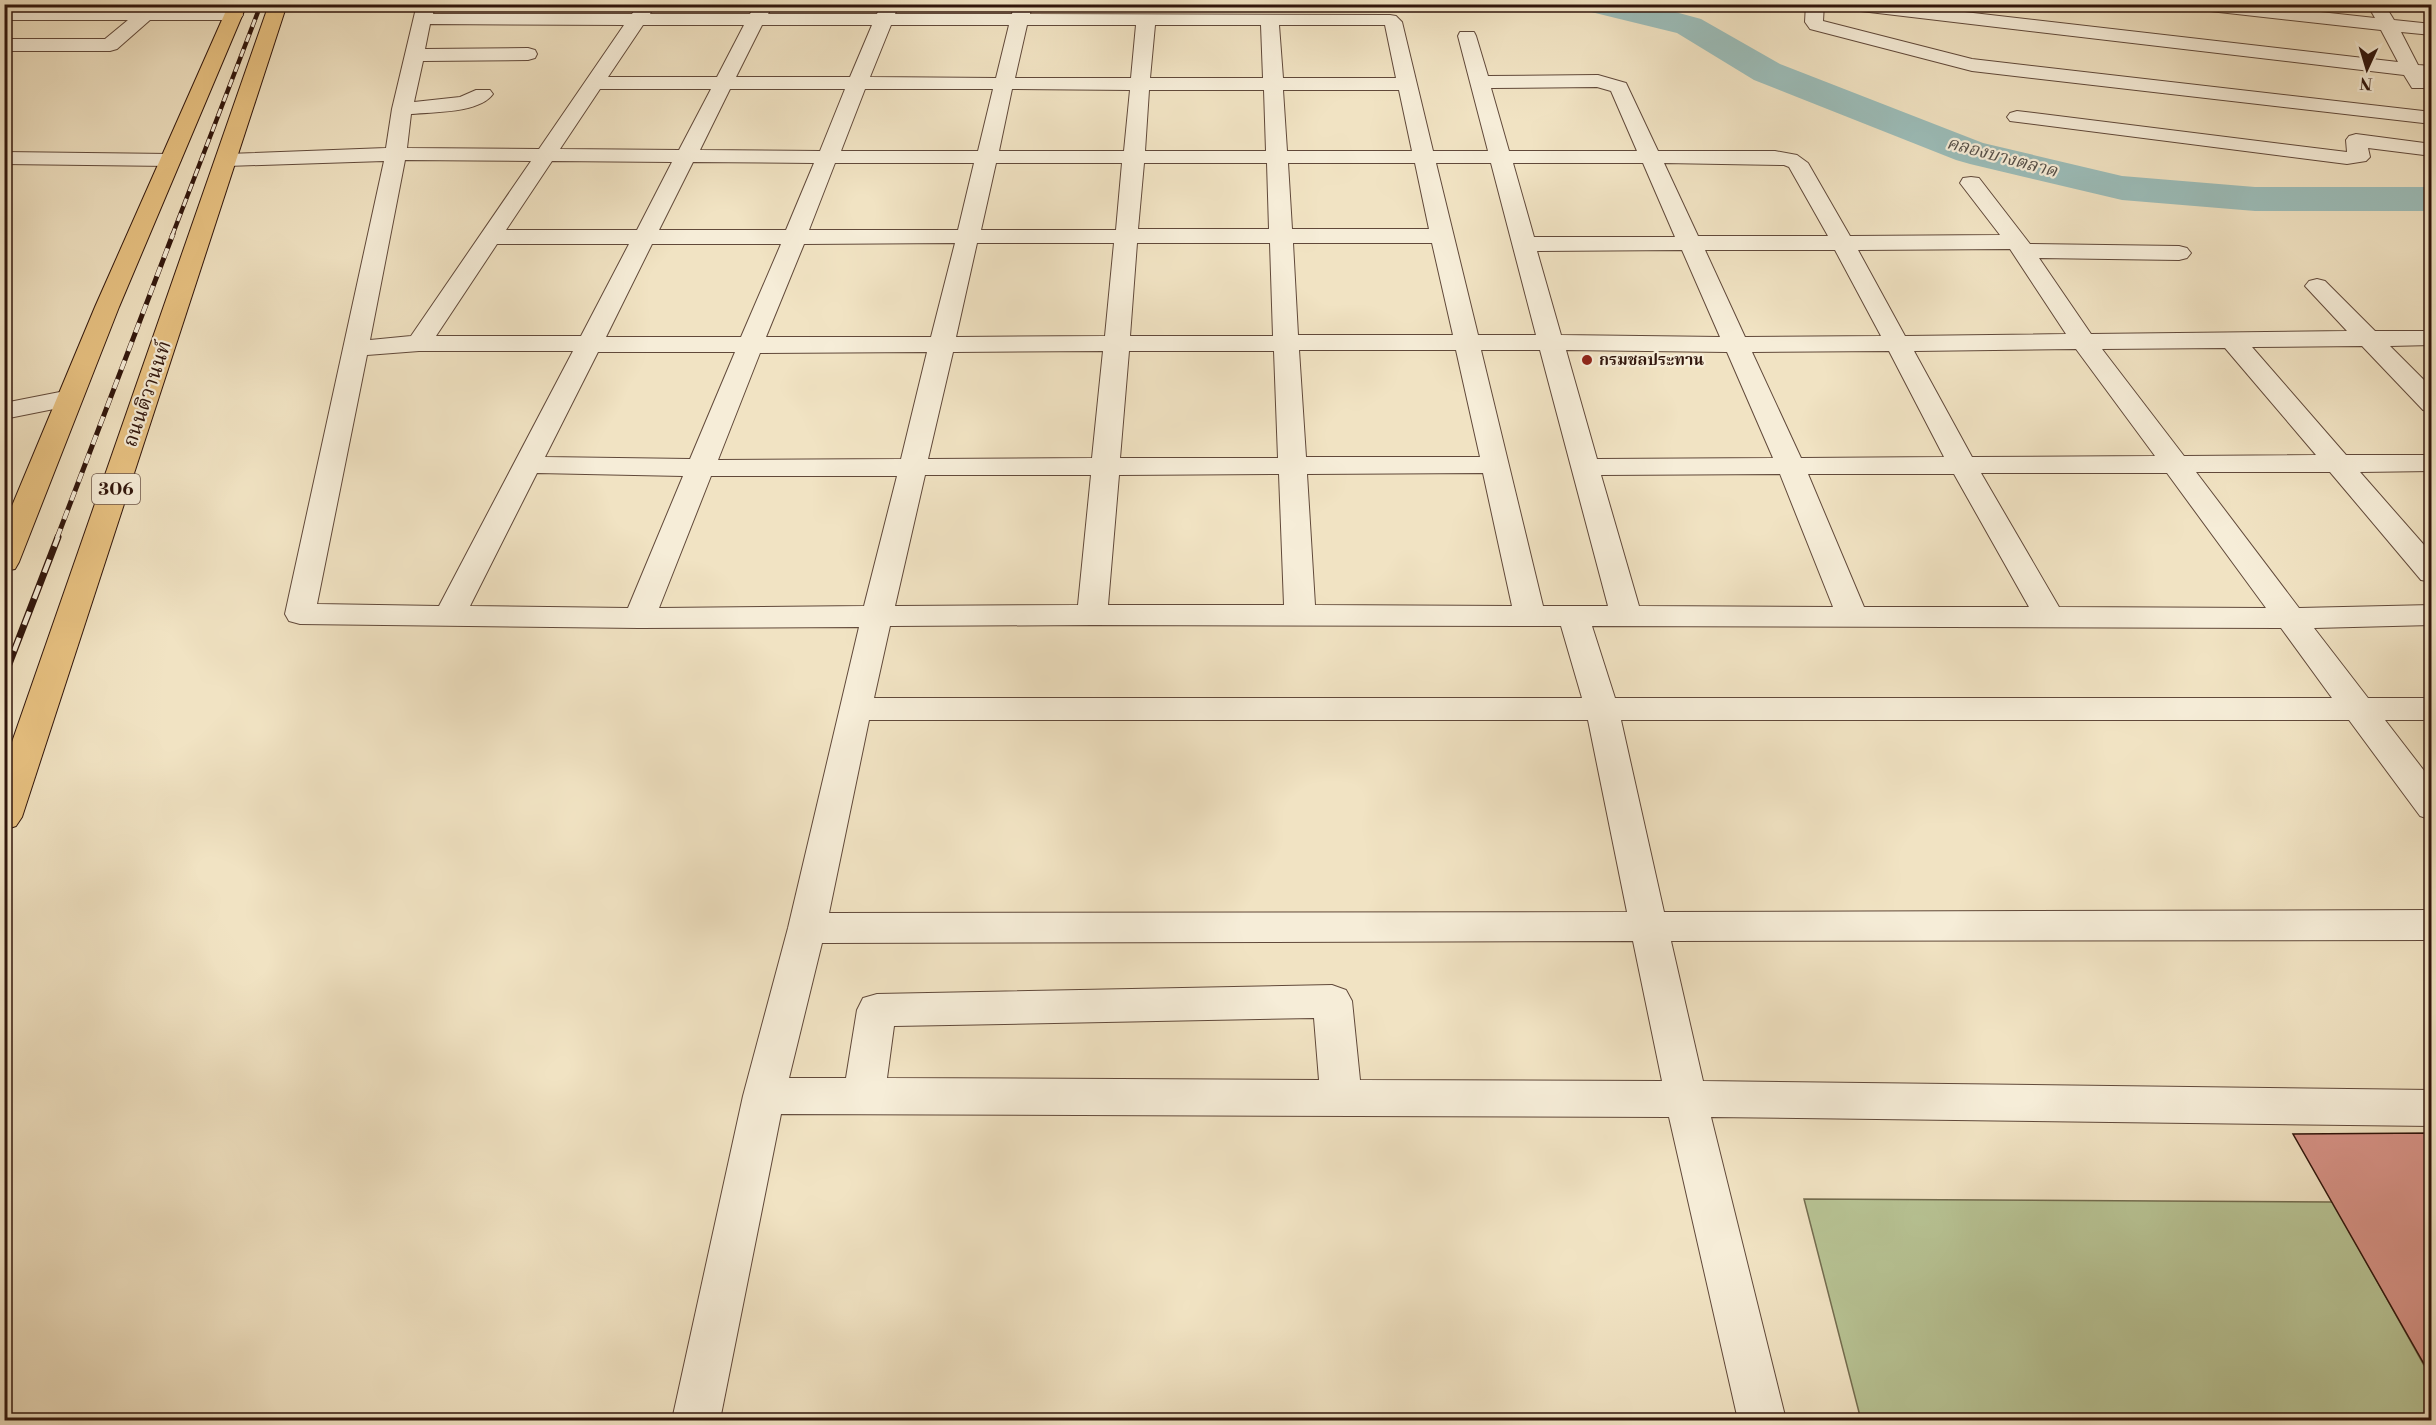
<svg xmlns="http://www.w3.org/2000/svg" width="2436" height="1425" viewBox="0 0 2436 1425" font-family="'Libre Bodoni','Noto Serif Thai',serif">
<rect width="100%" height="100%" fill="#f1e3c3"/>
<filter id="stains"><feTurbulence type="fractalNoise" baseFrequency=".00333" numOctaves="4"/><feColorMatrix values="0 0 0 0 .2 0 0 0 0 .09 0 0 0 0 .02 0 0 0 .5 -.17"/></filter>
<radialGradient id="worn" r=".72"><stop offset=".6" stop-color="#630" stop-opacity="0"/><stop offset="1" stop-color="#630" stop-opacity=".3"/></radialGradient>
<path fill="#b8c495" stroke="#746d50" stroke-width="1.5" d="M 1804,1199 L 2333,1202 L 2431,1378 L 2431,1420 L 1861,1420 Z"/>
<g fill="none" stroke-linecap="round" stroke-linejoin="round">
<path fill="#9cbdb9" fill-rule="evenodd" d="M 1583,4 L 1646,4 L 1701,19 L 1780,64 L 1983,143 L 2122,176 L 2255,187 L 2432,187 L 2432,211 L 2255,211 L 2122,200 L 1970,164 L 1956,160 L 1754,80 L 1677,33 L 1587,11 Z"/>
</g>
<path fill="#d69286" stroke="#31160c" stroke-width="1.5" d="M 2432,1133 L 2432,1378 L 2293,1134 Z"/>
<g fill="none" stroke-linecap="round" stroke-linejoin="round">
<g stroke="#61493a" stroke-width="2">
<g id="street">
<path d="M 417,4 L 435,4 L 433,14 L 632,14 L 638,4 L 654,4 L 650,14 L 750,14 L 755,4 L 773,4 L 768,14 L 877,14 L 881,4 L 899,4 L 895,14 L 1012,14 L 1014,4 L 1032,4 L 1030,14 L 1390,15 L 1396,16 L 1402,22 L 1433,151 L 1488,151 L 1458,36 L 1460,32 L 1474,32 L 1476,36 L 1488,76 L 1598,75 L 1626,83 L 1658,151 L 1775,151 L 1797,155 L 1808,163 L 1850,236 L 2000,235 L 1960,183 L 1963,178 L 1971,177 L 1979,178 L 2030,244 L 2179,246 L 2187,248 L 2191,253 L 2187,258 L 2179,260 L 2039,258 L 2091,334 L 2347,331 L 2305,286 L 2309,281 L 2317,279 L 2325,281 L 2375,331 L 2432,331 L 2432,345 L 2390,346 L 2432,388 L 2432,412 L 2423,410 L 2362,346 L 2252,347 L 2346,455 L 2432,455 L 2432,471 L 2360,472 L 2432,554 L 2432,582 L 2421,580 L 2330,472 L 2196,472 L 2299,608 L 2432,605 L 2432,625 L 2314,628 L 2368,698 L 2432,698 L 2432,720 L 2385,720 L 2432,781 L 2432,820 L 2420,816 L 2349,720 L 1621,720 L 1664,912 L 2432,910 L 2432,940 L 1671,941 L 1703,1081 L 2432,1090 L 2432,1126 L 1711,1117 L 1786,1420 L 1738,1420 L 1669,1117 L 781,1114 L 720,1420 L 672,1420 L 743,1096 L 788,928 L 859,627 L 639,628 L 300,624 L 289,621 L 285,614 L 384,161 L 227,166 L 220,164 L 216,160 L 220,156 L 227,154 L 386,148 L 392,109 ZM 430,24 L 624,25 L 539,149 L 407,148 L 411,114 C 433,112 480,113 493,94 L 490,90 L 476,90 L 460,97 L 414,102 L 423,61 L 528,60 L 535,58 L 537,54 L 535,50 L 528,48 L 425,49 ZM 643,25 L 744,25 L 717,77 L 608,77 ZM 762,25 L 872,25 L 850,77 L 736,77 ZM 891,25 L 1009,25 L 996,78 L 870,77 ZM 1027,25 L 1136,25 L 1131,78 L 1015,78 ZM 1155,25 L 1261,25 L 1263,78 L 1150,78 ZM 1279,25 L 1385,25 L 1396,78 L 1283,78 ZM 1597,87 L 1611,91 L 1637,151 L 1509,151 L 1491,88 ZM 600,89 L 711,89 L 679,150 L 560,149 ZM 730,89 L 845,89 L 820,151 L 700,150 ZM 865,89 L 993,89 L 978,151 L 841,151 ZM 1012,89 L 1130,90 L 1124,151 L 999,151 ZM 1149,90 L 1264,90 L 1266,151 L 1145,151 ZM 1283,90 L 1399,90 L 1412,151 L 1287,151 ZM 405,160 L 531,161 L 411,336 L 370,340 ZM 552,161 L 672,162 L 637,230 L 506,230 ZM 693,162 L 814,163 L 786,230 L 659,230 ZM 835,163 L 974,163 L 958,230 L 809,230 ZM 996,163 L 1122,163 L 1116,230 L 981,230 ZM 1144,163 L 1267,163 L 1269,229 L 1138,229 ZM 1288,163 L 1415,163 L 1429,229 L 1292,229 ZM 1436,163 L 1491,163 L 1536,335 L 1478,335 ZM 1513,163 L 1643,163 L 1675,237 L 1534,237 ZM 1664,163 L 1784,165 L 1789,167 L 1828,236 L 1698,236 ZM 955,243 L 931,337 L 766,337 L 804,244 ZM 977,243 L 1114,243 L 1105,336 L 956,337 ZM 1137,243 L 1270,243 L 1273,336 L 1130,336 ZM 1293,243 L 1432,243 L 1453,335 L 1298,335 ZM 497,244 L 629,244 L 581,336 L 436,336 ZM 652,244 L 781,244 L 741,337 L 606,337 ZM 2010,249 L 2066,334 L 1905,336 L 1858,250 ZM 1682,250 L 1720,337 L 1561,335 L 1537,251 ZM 1705,250 L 1835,250 L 1881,336 L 1745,337 ZM 2225,348 L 2316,455 L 2184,456 L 2102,349 ZM 2076,349 L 2155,456 L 1972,457 L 1914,351 ZM 1299,350 L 1456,350 L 1480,457 L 1306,457 ZM 1481,350 L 1540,350 L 1608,606 L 1543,606 ZM 1566,350 L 1727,352 L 1773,458 L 1597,459 ZM 419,351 L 573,351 L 439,606 L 317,604 L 367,355 ZM 1103,351 L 1092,458 L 928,459 L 953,352 ZM 1129,351 L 1274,351 L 1278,458 L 1120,458 ZM 1889,351 L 1944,457 L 1801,458 L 1752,352 ZM 598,352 L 735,352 L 690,459 L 545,457 ZM 927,352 L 901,459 L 718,460 L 760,353 ZM 537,473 L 683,476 L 628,608 L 470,606 ZM 1483,473 L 1512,606 L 1315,605 L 1307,474 ZM 1981,473 L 2167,473 L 2266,608 L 2059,607 ZM 1279,474 L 1284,605 L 1108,605 L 1119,475 ZM 1780,474 L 1833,607 L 1639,606 L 1601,475 ZM 1808,474 L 1954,474 L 2029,607 L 1864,607 ZM 925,475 L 1091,475 L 1078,605 L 895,606 ZM 711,476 L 897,476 L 864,606 L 659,608 ZM 1092,625 L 1561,626 L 1582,698 L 874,698 L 890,626 ZM 1592,626 L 2281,628 L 2332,698 L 1615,698 ZM 869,720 L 1588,720 L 1627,912 L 829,913 ZM 1633,941 L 1662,1081 L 1360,1080 L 1352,1001 L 1346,990 L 1332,985 L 877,994 L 863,998 L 857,1010 L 846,1078 L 789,1078 L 822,943 ZM 1314,1018 L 1319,1080 L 887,1078 L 894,1026 Z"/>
<path d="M 1806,4 L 1824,4 L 1823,21 L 1972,59 L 2432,112 L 2432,124 L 1972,71 L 1810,29 L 1805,22 Z"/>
<path d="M 1835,4 L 1895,4 L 2398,62 L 2381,30 L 2192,9 L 2183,4 L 2247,4 L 2375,18 L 2371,11 L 2374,7 L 2386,7 L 2394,20 L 2432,24 L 2432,35 L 2401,32 L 2418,65 L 2432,66 L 2432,78 L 2425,77 L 2429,84 L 2426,88 L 2412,88 L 2404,75 L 1844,9 Z"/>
<path d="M 152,5 L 161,10 L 234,10 L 240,11 L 243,15 L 240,19 L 234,20 L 150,20 L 117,49 L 110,51 L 4,51 L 4,39 L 105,39 L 128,20 L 4,20 L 4,10 L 142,10 Z"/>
<path d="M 2017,111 L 2347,152 L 2346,140 L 2349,136 L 2356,134 L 2432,144 L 2432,156 L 2368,148 L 2370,157 L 2366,161 L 2347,164 L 2010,121 L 2007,117 L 2010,113 Z"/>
<path d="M 4,152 L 170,154 L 177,156 L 181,160 L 177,164 L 170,166 L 4,164 Z"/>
<path d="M 70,390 L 79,392 L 83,398 L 79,404 L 4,419 L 4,403 Z"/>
</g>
</g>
<g stroke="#31160c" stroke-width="2">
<g id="primary">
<path d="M 229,4 L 247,4 L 119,307 L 19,562 L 15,569 L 4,571 L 4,525 L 95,307 Z"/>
<path d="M 269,4 L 287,4 L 22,817 L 16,826 L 4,830 L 4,765 Z"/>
</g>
</g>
<use href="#street" fill="#f6edd8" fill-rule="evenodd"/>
<use href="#primary" fill="#e8c282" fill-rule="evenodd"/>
<g stroke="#31160c" stroke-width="4.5">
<path id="rail-far2" d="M 172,236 L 261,4"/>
</g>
<g stroke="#31160c" stroke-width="5">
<path id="rail-far1" d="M 57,538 L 173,234"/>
</g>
<g stroke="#31160c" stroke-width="7">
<path id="rail" d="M 4,677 L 58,537"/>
</g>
<use href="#rail-far2" stroke="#f6edd8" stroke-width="3" stroke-dasharray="8" stroke-linecap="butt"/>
<use href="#rail-far1" stroke="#f6edd8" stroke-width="4" stroke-dasharray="10" stroke-linecap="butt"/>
<use href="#rail" stroke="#f6edd8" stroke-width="4.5" stroke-dasharray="14" stroke-linecap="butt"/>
</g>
<circle fill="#8f2418" stroke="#f6edd8" stroke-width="2" cx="1587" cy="360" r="6"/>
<g text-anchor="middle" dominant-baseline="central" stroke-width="4.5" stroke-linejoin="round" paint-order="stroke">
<g font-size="16" font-weight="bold" fill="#31160c" stroke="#f6edd8" text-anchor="start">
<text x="1599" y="360">กรมชลประทาน</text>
</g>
<g font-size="18" font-style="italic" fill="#565049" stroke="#f6edd8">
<text transform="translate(2002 157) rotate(15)">คลองบางตลาด</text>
</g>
<rect fill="#f6edd8" stroke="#6c5649" stroke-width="1.5" x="92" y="474" width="48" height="30" rx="4.5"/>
<g font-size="18" font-weight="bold" fill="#31160c">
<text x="116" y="489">306</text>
</g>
<g font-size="20" fill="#31160c" stroke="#f6edd8">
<text transform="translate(148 394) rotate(-71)">ถนนติวานนท์</text>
</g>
</g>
<rect width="2436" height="1425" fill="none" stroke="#f1e3c3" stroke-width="24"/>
<rect x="6" y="6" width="2424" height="1413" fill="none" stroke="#31160c" stroke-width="3"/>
<rect x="12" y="12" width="2412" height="1401" fill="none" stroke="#31160c" stroke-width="1.5"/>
<g transform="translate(2367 69) rotate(184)" stroke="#f6edd8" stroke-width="4.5" paint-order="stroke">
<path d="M0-4.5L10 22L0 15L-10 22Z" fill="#31160c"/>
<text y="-9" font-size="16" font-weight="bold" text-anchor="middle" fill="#31160c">N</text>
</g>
<rect width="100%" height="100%" filter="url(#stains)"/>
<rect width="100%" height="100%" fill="url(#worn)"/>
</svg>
